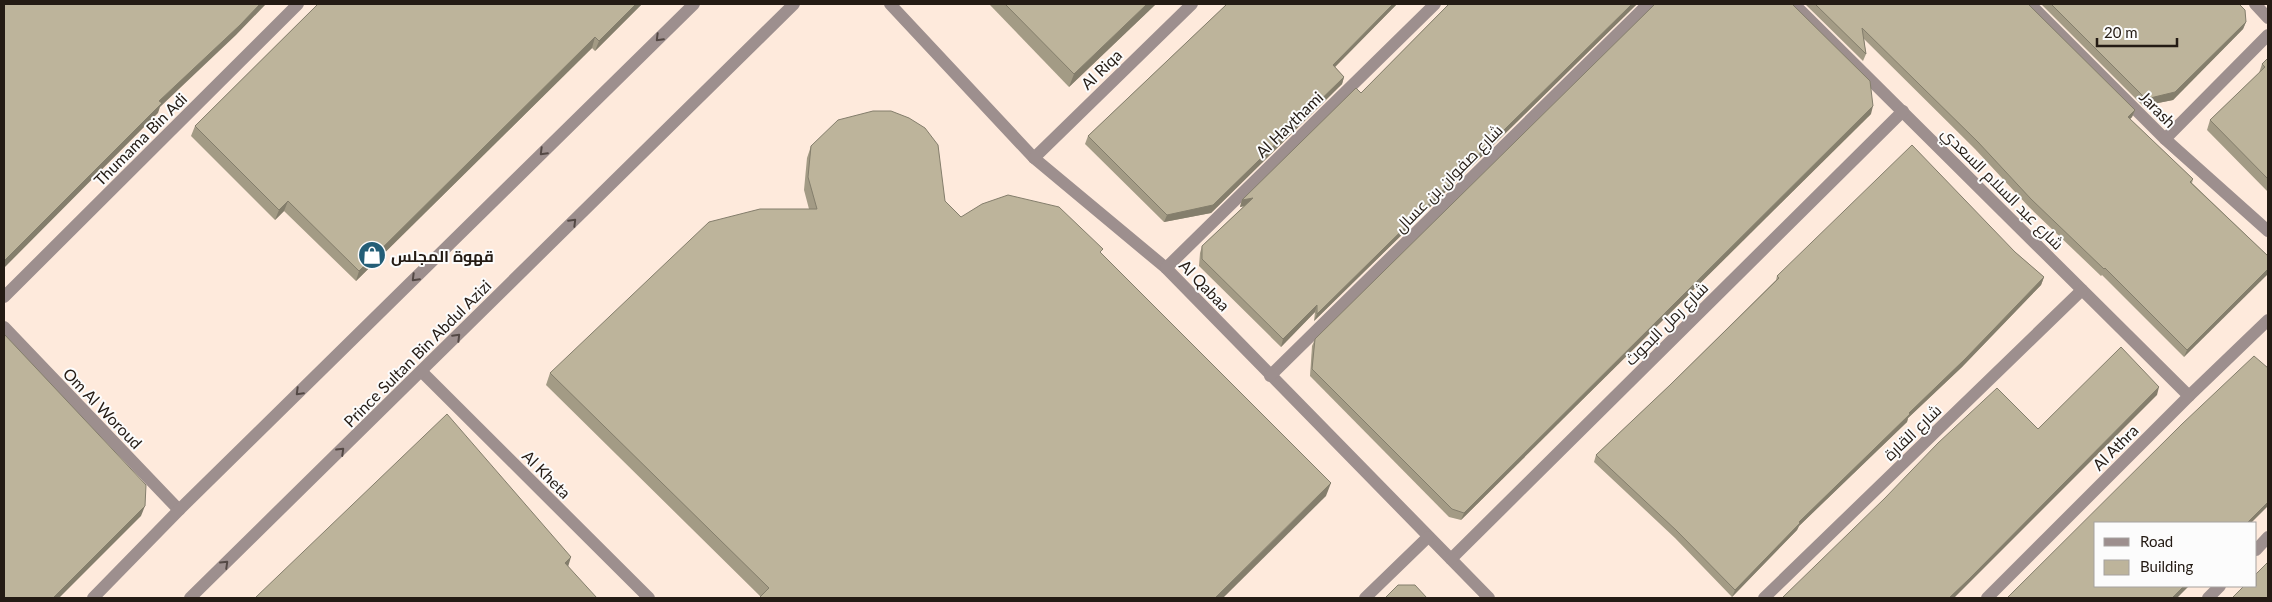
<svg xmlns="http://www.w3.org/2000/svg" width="2272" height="602" viewBox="0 0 2272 602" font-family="Lato,Cairo,sans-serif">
<rect width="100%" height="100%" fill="#feeadc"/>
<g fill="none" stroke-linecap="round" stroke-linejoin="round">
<g stroke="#9d8f8e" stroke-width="12">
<path d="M 890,4 L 1034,158 L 1166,268 L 1489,598"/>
<path d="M 1794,4 L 2189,396"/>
<path d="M 2030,4 L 2165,139 L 2268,231"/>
<path d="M 2255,4 L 2268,18"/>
<path d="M 2165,139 L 2268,35"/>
<path d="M 1034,158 L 1192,4"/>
<path d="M 1166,268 L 1435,4"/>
<path d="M 4,297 L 298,4"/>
<path d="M 4,327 L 179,510"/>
<path d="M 422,372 L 649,598"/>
<path d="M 1270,376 L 1648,4"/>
<path d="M 2256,550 L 2268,537"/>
<path d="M 1451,559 L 1903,111"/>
<path d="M 1365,598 L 1428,537"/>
<path d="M 1764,598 L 2082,290"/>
<path d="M 1987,598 L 2189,396 L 2268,320"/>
<path d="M 2208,598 L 2220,586"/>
</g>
<g stroke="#9d8f8e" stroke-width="12">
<path d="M 93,598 L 179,510 L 694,4"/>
<path d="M 190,598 L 794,4"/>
</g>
</g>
<g fill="#a39b85">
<path d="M 318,4 L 642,4 L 595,51 L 592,48 L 356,281 L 284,211 L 275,220 L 191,136 L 195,126 Z"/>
<path d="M 989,4 L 1156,4 L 1069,87 Z"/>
<path d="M 1227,4 L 1397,4 L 1335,67 L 1344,77 L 1342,84 L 1211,213 L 1164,222 L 1085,144 L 1088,136 Z"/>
<path d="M 1449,4 L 1637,4 L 1314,321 L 1315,312 L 1281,347 L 1199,266 L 1200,253 L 1202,246 L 1244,206 L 1240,207 L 1242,200 L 1361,93 Z"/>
<path d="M 1805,4 L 2028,4 L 2135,110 L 2132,117 L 2130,119 L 2193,179 L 2192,183 L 2268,256 L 2184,357 L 2102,275 L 2101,276 L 2029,207 L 1975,149 L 1864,39 L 1866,54 L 1863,61 Z"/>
<path d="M 2041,4 L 2239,4 L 2246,22 L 2243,29 L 2173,100 L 2143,106 Z"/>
<path d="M 2268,58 L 2268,192 L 2207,130 L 2210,120 L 2259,73 L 2262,64 Z"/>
<path d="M 1871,114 L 1461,520 L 1449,517 L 1310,376 L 1312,346 L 1315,339 Z"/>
<path d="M 811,146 L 945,201 L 961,217 L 1101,253 L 1326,496 L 761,597 L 546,385 L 550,373 L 809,209 L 804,190 L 807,158 Z"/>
<path d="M 2015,252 L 2044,277 L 2041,285 L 1962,367 L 1908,418 L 1907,422 L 1799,526 L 1797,530 L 1732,597 L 1675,538 L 1594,462 L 1596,455 L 1670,385 L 1776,280 L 1777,276 Z"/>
</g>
<g fill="#847e6c">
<path d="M 260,4 L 266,4 L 236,35 L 160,107 L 158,113 L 4,268 L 4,261 L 159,101 Z"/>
<path d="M 636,4 L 642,4 L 595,51 L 599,41 Z"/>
<path d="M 1147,4 L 1156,4 L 1069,87 L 1074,74 Z"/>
<path d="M 1393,4 L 1397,4 L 1330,72 L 1333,65 Z"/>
<path d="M 1632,4 L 1637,4 L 1314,321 L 1317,314 Z"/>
<path d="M 2246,22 L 2243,29 L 2173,100 L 2143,106 L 2146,99 Z"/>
<path d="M 595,37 L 592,48 L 356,281 L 359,271 Z"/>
<path d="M 1344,77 L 1342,84 L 1211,213 L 1164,222 L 1167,215 Z"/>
<path d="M 1873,106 L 1871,114 L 1461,520 L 1464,513 Z"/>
<path d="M 2135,110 L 2132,117 L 2125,124 L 2128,117 Z"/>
<path d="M 1253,198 L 1250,205 L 1240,207 L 1242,200 Z"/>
<path d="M 288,201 L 284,211 L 275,220 L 279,210 Z"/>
<path d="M 2268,269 L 2268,274 L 2184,357 L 2187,350 Z"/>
<path d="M 2044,277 L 2041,285 L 1962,367 L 1908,418 L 1907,422 L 1799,526 L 1797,530 L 1732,597 L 1735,590 L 1799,522 L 1909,413 Z"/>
<path d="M 1317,305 L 1315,312 L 1281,347 L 1283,339 Z"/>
<path d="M 2159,387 L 2157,395 L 1954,598 L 1949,598 Z"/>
<path d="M 1331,483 L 1326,496 L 1223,598 L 1215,598 Z"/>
<path d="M 2268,502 L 2268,506 L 2251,523 L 2247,523 Z"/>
<path d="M 145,506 L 141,516 L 59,598 L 53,598 Z"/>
<path d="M 571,557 L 568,567 L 565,563 Z"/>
<path d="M 2184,586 L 2189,586 L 2177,598 L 2172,598 Z"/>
</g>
<g fill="#bdb49b" stroke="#847e6c">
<path d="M 4,4 L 260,4 L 240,25 L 159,101 L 162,103 L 4,261 Z"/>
<path d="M 318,4 L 636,4 L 599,41 L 595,37 L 359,271 L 288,201 L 279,210 L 195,126 Z"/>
<path d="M 1005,4 L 1147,4 L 1074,74 Z"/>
<path d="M 1227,4 L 1393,4 L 1333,65 L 1344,77 L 1213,205 L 1167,215 L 1088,136 Z"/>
<path d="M 1449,4 L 1632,4 L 1317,314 L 1317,305 L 1283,339 L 1202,259 L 1202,246 L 1253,198 L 1242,200 L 1356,88 L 1361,93 Z"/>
<path d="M 1655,4 L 1792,4 L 1870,81 L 1873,106 L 1464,513 L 1452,509 L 1312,369 L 1315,339 Z"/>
<path d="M 1815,4 L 2028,4 L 2135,110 L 2128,117 L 2193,179 L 2190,182 L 2268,256 L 2268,269 L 2187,350 L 2105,268 L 2104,269 L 2031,199 L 1978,142 L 1862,28 L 1866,54 Z"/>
<path d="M 2051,4 L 2239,4 L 2245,10 L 2246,22 L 2175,92 L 2146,99 Z"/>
<path d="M 2268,58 L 2268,179 L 2210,120 L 2265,67 L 2262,64 Z"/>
<path d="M 873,111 L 891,111 L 909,118 L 925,128 L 938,145 L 945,201 L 961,217 L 982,204 L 1008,195 L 1059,207 L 1103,249 L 1100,252 L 1331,483 L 1215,598 L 759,598 L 769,588 L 550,373 L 709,222 L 760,209 L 817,209 L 808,177 L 811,146 L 838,120 Z"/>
<path d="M 1912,145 L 2015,252 L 2044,277 L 1965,359 L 1909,413 L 1910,414 L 1799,522 L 1800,523 L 1735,590 L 1677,531 L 1596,455 L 1670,385 L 1779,278 L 1777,276 Z"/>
<path d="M 4,334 L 146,485 L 145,506 L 53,598 L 4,598 Z"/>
<path d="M 2121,347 L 2159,387 L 1969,579 L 1949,598 L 1782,598 L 1885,498 L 1938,443 L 1997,388 L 2038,429 Z"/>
<path d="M 2254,356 L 2268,368 L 2268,502 L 2247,523 L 2096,523 L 2096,586 L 2184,586 L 2172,598 L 2007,598 L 2182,424 Z"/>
<path d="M 447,414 L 571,557 L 565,563 L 597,598 L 255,598 Z"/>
<path d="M 2268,562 L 2268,598 L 2232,598 L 2244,586 L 2256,586 L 2256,574 Z"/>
<path d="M 1398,585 L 1415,585 L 1427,598 L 1385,598 Z"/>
</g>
<defs><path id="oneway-chevron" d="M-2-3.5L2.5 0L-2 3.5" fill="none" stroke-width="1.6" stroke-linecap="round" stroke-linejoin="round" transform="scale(1.25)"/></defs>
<g stroke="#544945">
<use href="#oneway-chevron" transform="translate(659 38) rotate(135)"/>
<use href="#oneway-chevron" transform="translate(543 152) rotate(135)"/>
<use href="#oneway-chevron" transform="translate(573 222) rotate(-45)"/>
<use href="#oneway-chevron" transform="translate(415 278) rotate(135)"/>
<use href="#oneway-chevron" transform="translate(457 337) rotate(-45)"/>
<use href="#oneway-chevron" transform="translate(299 392) rotate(135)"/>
<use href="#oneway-chevron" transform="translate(341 451) rotate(-44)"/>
<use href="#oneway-chevron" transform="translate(225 564) rotate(-44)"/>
</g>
<defs>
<g id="shop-disc" transform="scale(1.4375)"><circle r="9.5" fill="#235e77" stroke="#fcfcfc"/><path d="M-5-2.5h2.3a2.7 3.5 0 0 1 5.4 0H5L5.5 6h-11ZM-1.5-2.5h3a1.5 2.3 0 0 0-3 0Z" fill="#fff"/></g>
</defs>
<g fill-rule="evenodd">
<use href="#shop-disc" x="372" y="255"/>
</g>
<g text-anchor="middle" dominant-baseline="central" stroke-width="4" stroke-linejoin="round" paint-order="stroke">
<g font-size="16" fill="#241b14" stroke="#fcfcfc">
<text transform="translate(1101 69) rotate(-44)">Al Riqa</text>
<text transform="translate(2158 109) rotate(45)">Jarash</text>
<text transform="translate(1289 124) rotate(-44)">Al Haythami</text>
<text transform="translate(140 139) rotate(-45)">Thumama Bin Adi</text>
<text transform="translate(1448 178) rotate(-45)">شارع صفوان بن عسال</text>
<text transform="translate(2003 188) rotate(45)">شارع عبد السلام السعدي</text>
<text transform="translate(1205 285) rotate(46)">Al Qabaa</text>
<text transform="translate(1666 323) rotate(-45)">شارع رمل البحوث</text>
<text transform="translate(417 353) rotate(-45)">Prince Sultan Bin Abdul Azizi</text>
<text transform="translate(103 408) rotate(46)">Om Al Woroud</text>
<text transform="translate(1912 432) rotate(-44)">شارع القارة</text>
<text transform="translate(2115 447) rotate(-45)">Al Athra</text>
<text transform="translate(547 474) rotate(45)">Al Kheta</text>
</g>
<g font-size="16" font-weight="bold" fill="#241b14" stroke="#fcfcfc" text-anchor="start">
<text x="391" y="255">قهوة المجلس</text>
</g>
</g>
<rect width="2272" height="602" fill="none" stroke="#241b14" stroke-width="10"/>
<rect x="2094" y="522" width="162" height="65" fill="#fcfcfc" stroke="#a6a29f"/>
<rect x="2104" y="538" width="25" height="8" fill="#9d8f8e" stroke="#a6a29f"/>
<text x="2140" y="547" font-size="15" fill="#241b14">Road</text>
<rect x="2104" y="560" width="25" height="15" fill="#bdb49b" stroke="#a6a29f"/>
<text x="2140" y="572" font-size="15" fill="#241b14">Building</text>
<path d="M2097 38v8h80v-8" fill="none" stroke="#241b14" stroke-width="2.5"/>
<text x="2104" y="38" font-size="15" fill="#241b14" stroke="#fcfcfc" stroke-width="4" paint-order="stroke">20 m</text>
</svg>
